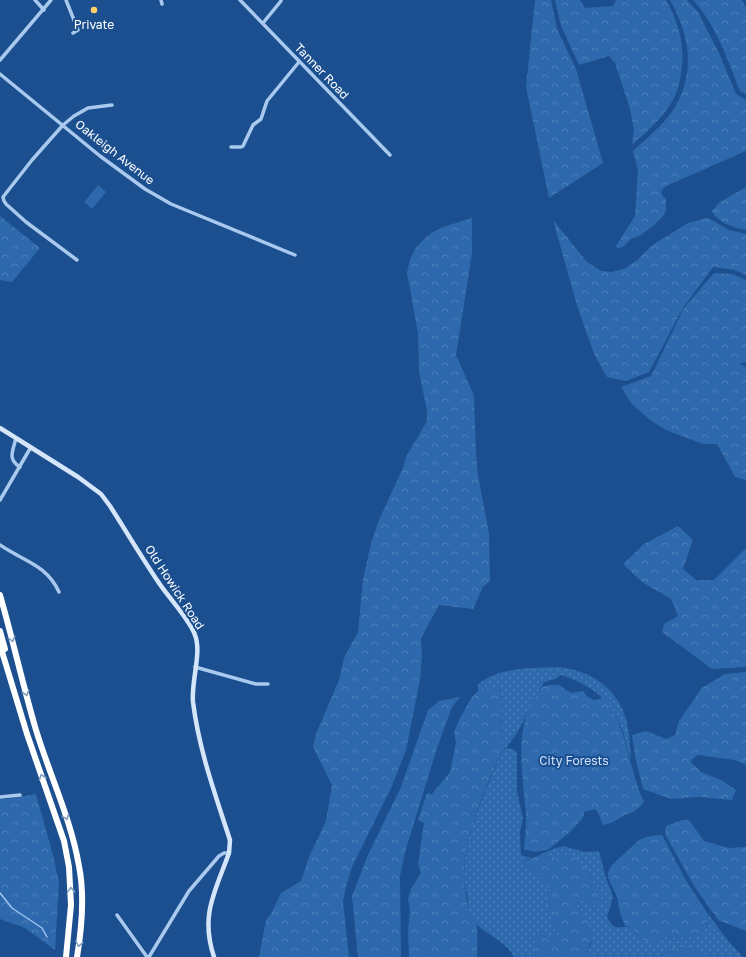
<svg xmlns="http://www.w3.org/2000/svg" width="746" height="957" viewBox="0 0 746 957" font-family="'Golos Text',sans-serif">
<defs>
<pattern id="grass-dots" width="8" height="8" patternUnits="userSpaceOnUse"><rect width="8" height="8" fill="#2e69ad"/><path d="M2 2h.1M6 6h.1" fill="none" stroke="#4d80b9" stroke-width="1.8" stroke-linecap="round"/></pattern>
<pattern id="forest-crowns" width="20" height="18" patternUnits="userSpaceOnUse"><rect width="20" height="18" fill="#2e69ad"/><path d="M2 6a3 3 0 1 1 6 0M12 15a3 3 0 1 1 6 0" fill="none" stroke="#4d80b9"/></pattern>
</defs>
<rect width="100%" height="100%" fill="#1b4f8f"/>
<g fill="url(#grass-dots)">
<path d="M 557,667 C 593,670 622,691 628,728 C 630,738 630,749 631,759 C 626,748 625,735 620,724 C 610,698 587,683 561,675 L 555,679 L 544,682 L 517,733 L 506,748 L 512,749 L 517,752 L 517,791 L 523,819 L 520,832 L 521,855 L 531,858 L 523,862 C 529,871 541,872 546,883 C 550,892 546,902 549,911 C 551,919 556,926 559,934 L 557,938 L 534,943 L 536,954 L 535,957 L 514,957 C 503,937 481,934 472,918 C 468,910 468,902 467,894 C 466,888 464,882 464,876 C 464,844 476,813 488,784 C 493,772 498,760 505,748 L 502,739 L 501,696 L 499,689 L 478,691 L 478,684 C 501,667 530,668 557,667 Z"/>
<path d="M 564,846 L 584,852 L 599,851 L 605,875 L 613,897 L 607,917 C 615,932 616,926 629,927 L 642,939 L 656,942 L 663,937 L 683,938 L 706,927 L 708,914 L 729,942 L 743,957 L 709,957 L 697,950 L 673,948 L 660,957 L 585,957 L 591,944 L 586,919 L 582,915 L 576,906 L 578,899 L 585,899 L 601,890 L 592,881 L 590,871 L 557,859 L 540,855 C 548,850 555,848 564,846 Z"/>
</g>
<g fill="url(#forest-crowns)">
<path d="M 535,0 L 551,0 L 557,29 L 576,69 L 603,163 L 549,198 L 526,87 Z"/>
<path d="M 555,0 L 580,0 L 585,8 L 613,6 L 616,0 L 666,0 C 681,28 686,49 680,80 C 678,89 675,98 670,105 C 660,121 645,133 632,145 L 634,130 L 630,109 L 615,63 L 609,56 L 579,65 L 561,26 Z"/>
<path d="M 670,0 L 687,0 L 698,12 L 705,26 L 719,53 L 736,94 L 746,100 L 746,151 L 666,186 L 661,191 L 662,195 L 666,199 L 666,210 L 664,215 L 653,226 L 641,235 L 631,239 L 623,247 L 618,248 L 616,246 L 635,216 L 638,170 L 633,151 C 647,138 663,125 674,109 C 696,72 690,36 670,0 Z"/>
<path d="M 693,0 L 742,0 L 746,8 L 746,94 L 740,91 C 728,60 716,25 693,0 Z"/>
<path d="M 746,187 L 746,230 C 734,228 717,222 712,211 L 720,202 Z"/>
<path d="M 0,216 L 40,248 L 12,282 L 0,280 Z"/>
<path d="M 472,218 L 472,253 L 456,355 L 474,396 L 476,453 L 478,475 L 489,534 L 490,581 L 483,587 L 473,609 L 439,605 L 421,638 L 422,657 L 420,680 L 406,750 L 392,786 L 352,867 L 346,887 L 343,901 L 349,957 L 259,957 L 266,920 L 272,912 L 281,893 L 301,881 L 309,857 L 326,821 L 332,785 L 313,747 L 316,734 L 339,680 L 344,658 L 358,632 L 363,580 L 371,543 L 379,520 L 403,468 L 406,457 L 427,421 L 427,411 L 419,372 L 418,334 L 407,272 L 410,260 L 415,249 L 422,241 L 431,233 L 443,227 Z"/>
<path d="M 708,218 L 729,230 L 746,234 L 746,275 L 735,270 L 713,267 L 683,308 L 649,372 L 626,381 L 607,377 L 595,356 L 578,309 L 553,220 L 587,262 L 601,271 L 612,272 L 626,268 L 637,260 L 651,246 L 688,223 Z"/>
<path d="M 714,273 L 732,274 L 746,280 L 746,362 L 739,364 L 746,367 L 746,480 L 735,477 L 717,444 L 703,444 L 666,430 L 650,420 L 631,403 L 621,387 L 651,376 L 684,308 Z"/>
<path d="M 678,526 L 693,540 L 683,569 L 696,580 L 714,580 L 746,548 L 746,667 L 712,669 L 662,632 L 664,624 L 678,616 L 671,599 L 642,582 L 623,564 L 644,544 Z"/>
<path d="M 746,672 L 746,765 L 735,760 L 698,755 L 690,761 L 701,772 L 721,780 L 736,790 L 732,800 L 699,797 L 671,799 L 643,789 L 635,756 L 632,735 L 646,731 L 666,739 L 675,735 L 679,721 L 702,688 L 725,674 Z"/>
<path d="M 549,685 L 559,685 L 571,693 L 583,691 L 588,697 L 594,700 L 604,698 C 618,713 621,729 627,749 C 632,767 636,785 644,802 C 637,811 633,812 623,816 C 615,821 613,823 603,825 C 600,820 600,813 595,809 L 584,812 L 583,818 L 570,832 L 549,849 L 534,852 L 524,849 C 525,838 526,826 526,815 C 524,786 517,747 525,720 C 528,708 536,697 542,687 Z"/>
<path d="M 493,687 L 499,689 L 501,696 L 502,739 L 505,748 C 487,777 463,843 464,876 C 464,883 467,904 469,910 C 471,915 476,921 477,926 C 478,936 477,947 477,957 L 409,957 L 408,930 L 410,910 L 408,899 L 411,889 L 421,873 L 418,864 L 424,823 L 418,820 L 427,793 L 432,794 L 450,772 L 456,743 L 454,732 L 461,716 L 472,697 L 478,691 Z"/>
<path d="M 460,697 L 452,707 L 437,748 L 406,849 L 400,876 L 401,957 L 358,957 L 352,896 L 368,855 L 401,787 L 428,710 L 439,701 Z"/>
<path d="M 36,794 L 53,855 L 59,883 L 55,950 L 25,928 L 0,919 L 0,799 L 8,799 Z"/>
<path d="M 683,820 L 689,820 L 704,841 L 729,848 L 746,847 L 746,931 L 718,920 L 694,886 L 665,834 L 666,826 Z"/>
<path d="M 656,835 L 662,835 L 687,882 L 708,914 C 707,919 707,928 704,933 C 698,941 672,937 663,937 L 656,942 L 650,944 L 642,939 L 629,927 L 625,926 L 619,909 L 617,896 L 608,878 L 608,873 L 611,866 L 639,840 L 646,837 Z"/>
<path d="M 566,854 L 577,859 L 590,871 L 592,881 L 601,890 L 602,899 L 593,907 L 585,899 L 578,899 L 576,906 C 579,911 583,915 586,919 C 594,933 591,944 585,957 L 535,957 L 536,954 L 534,943 L 537,932 L 557,938 L 559,934 C 556,926 551,918 548,911 C 546,902 550,892 546,883 C 541,872 529,871 523,862 L 540,855 L 557,859 Z"/>
<path d="M 673,948 L 697,950 L 709,957 L 660,957 Z"/>
</g>
<path fill="#2e69ad" d="M 98,185 L 106,192 L 92,209 L 84,202 Z"/>
<g fill="none" stroke-linecap="round" stroke-linejoin="round">
<path stroke="#9cc4f0" stroke-width="1.5" d="M 0,893 L 12,908 L 42,928 L 47,937"/>
<g stroke="#a9c9ee" stroke-width="3.5">
<path d="M 35,0 L 44,10"/>
<path d="M 66,0 L 78,30 L 73,33"/>
<path d="M 161,0 L 162,4"/>
<path d="M 240,0 L 390,155"/>
<path d="M 263,23 L 281,1"/>
<path d="M 0,60 L 51,0"/>
<path d="M 0,74 L 100,156 L 145,189 L 171,204 L 295,255"/>
<path d="M 231,147 L 241,147 L 243,146 L 253,125 L 261,119 L 267,101 L 299,62"/>
<path d="M 77,260 L 26,222 L 6,204 L 4,201 L 3,197 L 32,160 L 63,125 L 74,116 L 88,108 L 112,105"/>
<path d="M 16,438 C 13,451 7,459 20,467"/>
<path d="M 0,500 L 31,447"/>
<path d="M 0,545 C 23,561 46,564 59,592"/>
<path d="M 195,667 L 256,684 L 268,684"/>
<path d="M 0,797 L 20,795"/>
<path d="M 117,915 L 147,957"/>
<path d="M 149,957 L 189,891 L 219,856 L 224,853 L 229,853"/>
</g>
<path stroke="#d6e6fa" stroke-width="4.5" d="M 0,428 L 78,477 L 101,494 L 110,506 C 126,531 142,558 159,583 C 169,598 190,620 195,635 C 202,653 191,681 193,702 C 199,750 215,794 230,840 L 229,853 C 215,892 200,915 214,957"/>
<g stroke="#fff" stroke-width="6">
<path d="M 0,595 C 13,640 23,686 36,730 C 50,776 71,819 79,866 C 85,896 82,927 77,957"/>
<path d="M 0,631 L 5,649"/>
<path d="M 0,645 L 27,734 L 64,841 L 69,867 L 71,905 L 66,957"/>
</g>
</g>
<defs><path id="oneway-chevron" d="M-2-3.5L2.5 0L-2 3.5" fill="none" stroke-width="1.6" stroke-linecap="round" stroke-linejoin="round"/></defs>
<g stroke="#829ec1">
<use href="#oneway-chevron" transform="translate(12 639) rotate(75)"/>
<use href="#oneway-chevron" transform="translate(26 693) rotate(74)"/>
<use href="#oneway-chevron" transform="translate(42 777) rotate(-109)"/>
<use href="#oneway-chevron" transform="translate(66 817) rotate(72)"/>
<use href="#oneway-chevron" transform="translate(71 890) rotate(-92)"/>
<use href="#oneway-chevron" transform="translate(79 944) rotate(101)"/>
</g>
<circle fill="#ffd166" stroke="#1b4f8f" stroke-width="1.5" cx="94" cy="10" r="4"/>
<g text-anchor="middle" dominant-baseline="central" stroke-width="4" stroke-linejoin="round" paint-order="stroke">
<g font-size="12" fill="#fff" stroke="#1b4f8f">
<text x="94" y="24">Private</text>
</g>
<g font-size="12" fill="#fff" stroke="#1b4f8f">
<text transform="translate(322 71) rotate(46)">Tanner Road</text>
<text transform="translate(115 152) rotate(38)">Oakleigh Avenue</text>
<text transform="translate(175 587) rotate(57)">Old Howick Road</text>
</g>
<g font-size="12" fill="#cfe3fa" stroke="#1b4f8f">
<text x="574" y="760">City Forests</text>
</g>
</g>
</svg>
